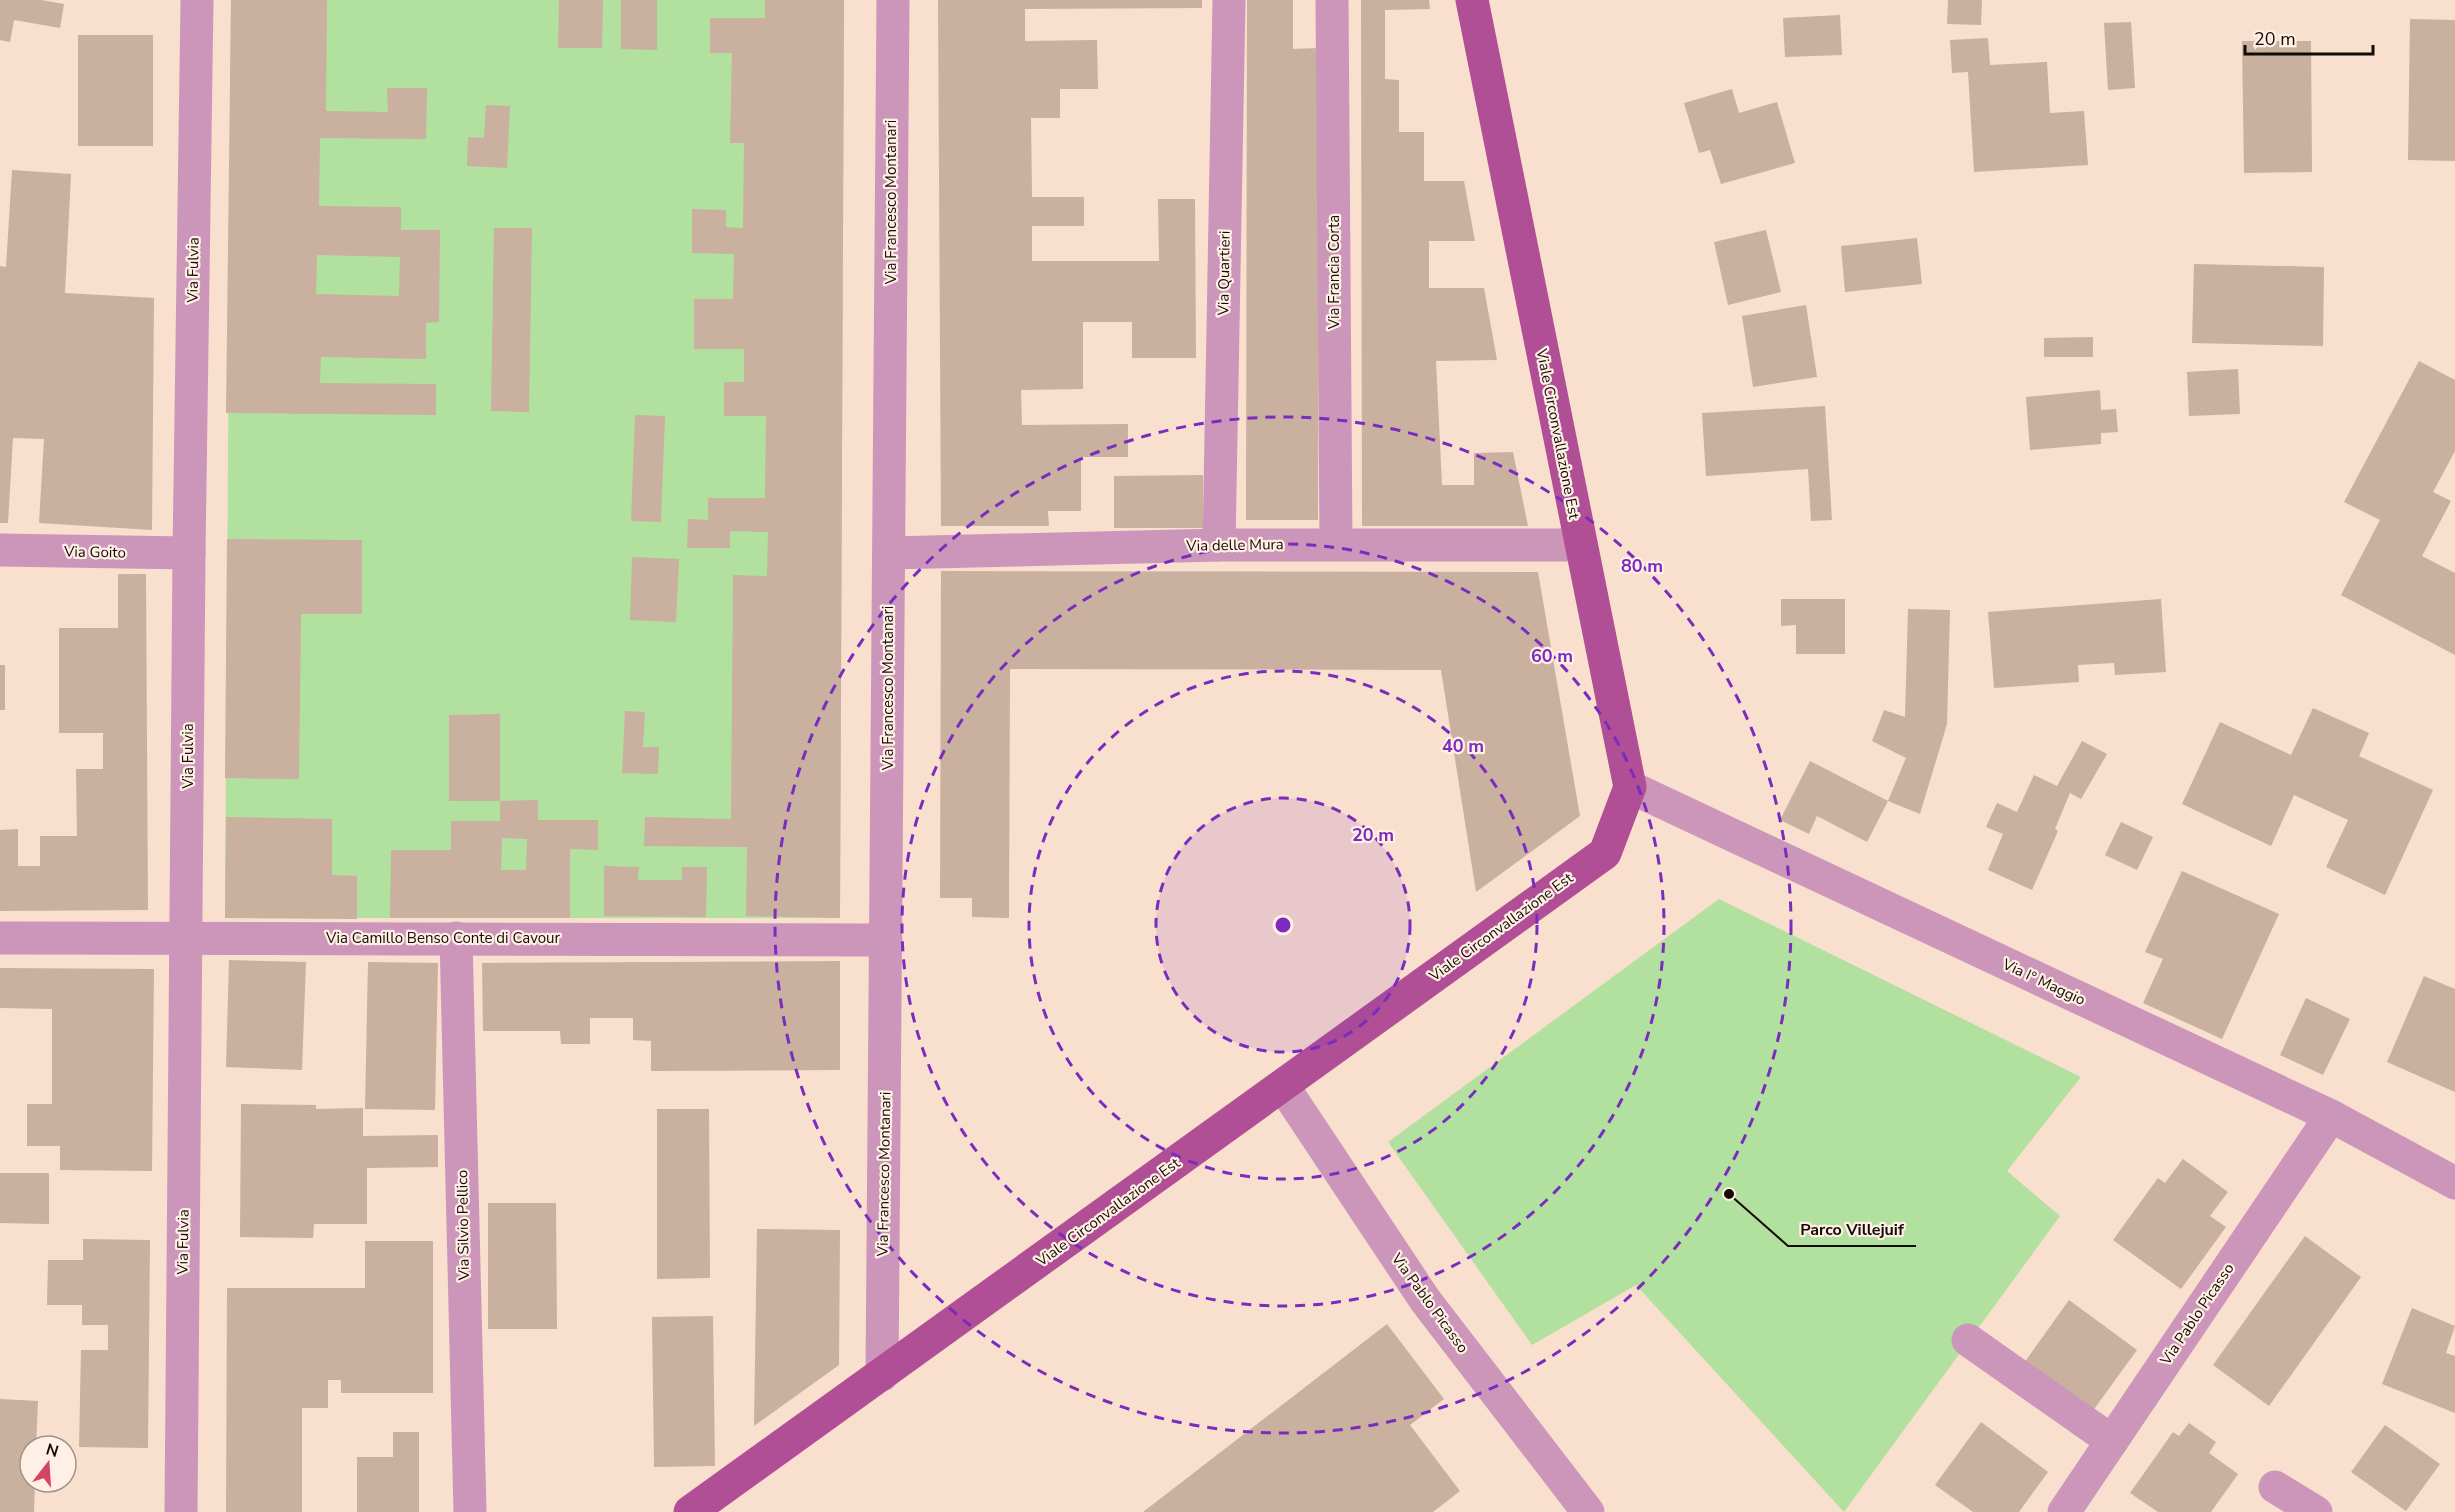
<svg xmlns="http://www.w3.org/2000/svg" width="2455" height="1512" viewBox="0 0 2455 1512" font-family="'Nunito Sans',sans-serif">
<rect width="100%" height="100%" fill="#f9dfcd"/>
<g fill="#b2e09e">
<path d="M 231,0 L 844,0 L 840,918 L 225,918 Z"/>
<path d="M 1719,899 L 2081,1077 L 2007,1171 L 2060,1216 L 1844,1512 L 1636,1285 L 1532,1345 L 1388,1142 Z"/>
</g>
<g fill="#c9b09f" fill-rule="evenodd">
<path d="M 0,0 L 41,0 L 64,4 L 60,28 L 14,20 L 10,42 L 0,40 Z"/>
<path d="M 231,0 L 327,0 L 326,111 L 388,112 L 387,88 L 427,88 L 426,139 L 320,138 L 319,206 L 401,207 L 401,230 L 440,230 L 439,322 L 426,323 L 426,359 L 321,357 L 320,383 L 436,384 L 436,415 L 226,413 ZM 317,255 L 400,257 L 399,296 L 316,294 Z"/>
<path d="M 559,0 L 603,0 L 602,48 L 558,48 Z"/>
<path d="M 621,0 L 657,0 L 657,50 L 621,49 Z"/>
<path d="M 765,0 L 844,0 L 840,918 L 746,916 L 747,847 L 644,846 L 645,817 L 731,819 L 733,575 L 767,576 L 768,532 L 730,531 L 730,548 L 687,548 L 688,519 L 708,520 L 708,498 L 765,498 L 766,416 L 724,416 L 724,382 L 744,382 L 744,349 L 694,349 L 694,299 L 733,299 L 734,254 L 692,253 L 692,209 L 726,210 L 726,227 L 743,228 L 744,143 L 730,143 L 732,53 L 710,53 L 710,18 L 765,18 Z"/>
<path d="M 938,0 L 1202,0 L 1202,8 L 1025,9 L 1025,41 L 1097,40 L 1098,89 L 1060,89 L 1060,118 L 1031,118 L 1032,197 L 1084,197 L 1084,226 L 1032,226 L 1032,261 L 1159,261 L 1158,199 L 1195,199 L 1196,358 L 1132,358 L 1132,322 L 1083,322 L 1083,389 L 1021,390 L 1022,425 L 1128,424 L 1128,457 L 1081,457 L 1081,511 L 1048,511 L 1049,526 L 941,526 Z"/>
<path d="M 1247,0 L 1293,0 L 1293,49 L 1319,48 L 1318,520 L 1246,520 Z"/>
<path d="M 1361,0 L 1429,0 L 1430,9 L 1385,10 L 1385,79 L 1399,80 L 1399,132 L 1424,132 L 1424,181 L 1464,181 L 1475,241 L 1429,241 L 1429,288 L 1484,288 L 1497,360 L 1436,361 L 1442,485 L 1474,485 L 1474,453 L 1513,452 L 1528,526 L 1362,526 Z"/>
<path d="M 1948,0 L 1982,0 L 1981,25 L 1947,24 Z"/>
<path d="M 1840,15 L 1842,55 L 1785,57 L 1783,18 Z"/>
<path d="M 2410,19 L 2455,20 L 2455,161 L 2408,160 Z"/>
<path d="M 2131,22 L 2135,88 L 2108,90 L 2104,23 Z"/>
<rect x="78" y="35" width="75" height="111"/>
<path d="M 1988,38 L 1990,65 L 2047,62 L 2050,113 L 2084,111 L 2088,165 L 1974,172 L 1968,72 L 1952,73 L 1950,40 Z"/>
<path d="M 2242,41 L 2311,41 L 2312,172 L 2244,173 Z"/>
<path d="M 1732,89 L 1739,113 L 1777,102 L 1795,163 L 1721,184 L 1710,150 L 1699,153 L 1684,103 Z"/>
<path d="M 486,105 L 510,106 L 507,168 L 467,166 L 468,137 L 484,138 Z"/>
<path d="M 12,170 L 71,174 L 65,293 L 154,298 L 152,530 L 39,523 L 44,439 L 13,438 L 8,523 L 0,523 L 0,266 L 6,267 Z"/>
<path d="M 494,228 L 532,228 L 529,412 L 491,411 Z"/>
<path d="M 1766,230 L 1781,292 L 1728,305 L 1714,242 Z"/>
<path d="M 1917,238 L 1922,284 L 1845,292 L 1841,246 Z"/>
<path d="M 2194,264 L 2324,267 L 2323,346 L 2192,343 Z"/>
<path d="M 1806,305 L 1817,377 L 1753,387 L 1742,316 Z"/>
<path d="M 2093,337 L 2093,357 L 2044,357 L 2044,338 Z"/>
<path d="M 2419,361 L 2455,380 L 2455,451 L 2433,492 L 2451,501 L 2422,556 L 2455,573 L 2455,655 L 2341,595 L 2380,520 L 2344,502 Z"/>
<path d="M 2238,369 L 2240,414 L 2189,416 L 2187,372 Z"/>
<path d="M 2100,390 L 2101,410 L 2116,409 L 2118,432 L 2101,433 L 2101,444 L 2030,450 L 2026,397 Z"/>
<path d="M 1825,406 L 1832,520 L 1811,521 L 1808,469 L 1706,476 L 1702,413 Z"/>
<path d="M 635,415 L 665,416 L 661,522 L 631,521 Z"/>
<path d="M 1203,475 L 1203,528 L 1114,528 L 1114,476 Z"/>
<path d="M 227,539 L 362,540 L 362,614 L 301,614 L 299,779 L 225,778 Z"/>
<path d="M 632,557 L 679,559 L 676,622 L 630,620 Z"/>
<path d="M 941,571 L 1538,572 L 1580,816 L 1476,892 L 1441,670 L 1010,669 L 1009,918 L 972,917 L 972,898 L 940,898 Z"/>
<path d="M 118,574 L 146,574 L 148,910 L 0,911 L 0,830 L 18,829 L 18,866 L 40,866 L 40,836 L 77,836 L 76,769 L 103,769 L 103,733 L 59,733 L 59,628 L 118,628 Z"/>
<path d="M 1781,599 L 1845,599 L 1845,654 L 1796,654 L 1796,625 L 1781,626 Z"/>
<path d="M 2161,599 L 2166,672 L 2115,675 L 2114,663 L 2078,665 L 2079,682 L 1994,688 L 1988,612 Z"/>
<path d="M 1908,609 L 1950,610 L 1947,724 L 1920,814 L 1888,801 L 1906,758 L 1872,741 L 1884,710 L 1905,717 Z"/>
<rect x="0" y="665" width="5" height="45"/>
<path d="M 2313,708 L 2369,733 L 2359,756 L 2433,790 L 2385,895 L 2326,867 L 2348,820 L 2294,795 L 2271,846 L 2182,804 L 2220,722 L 2291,755 Z"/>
<path d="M 625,711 L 645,712 L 643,747 L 659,747 L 658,774 L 622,773 Z"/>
<path d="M 500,714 L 500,801 L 449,801 L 449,715 Z"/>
<path d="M 2082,741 L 2107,754 L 2081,799 L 2070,793 L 2055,829 L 2058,831 L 2032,890 L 1988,870 L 2003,834 L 1986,827 L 1997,803 L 2017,812 L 2034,775 L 2057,786 Z"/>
<path d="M 1810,761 L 1888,801 L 1867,842 L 1817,816 L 1809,834 L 1780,820 Z"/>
<path d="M 538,800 L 538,820 L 598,820 L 598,850 L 570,849 L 570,918 L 390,918 L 391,850 L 451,850 L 451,821 L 500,821 L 500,801 ZM 502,838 L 527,839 L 526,870 L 501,870 Z"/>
<path d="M 226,817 L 332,819 L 332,875 L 357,876 L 357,919 L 225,918 Z"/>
<path d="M 2121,822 L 2153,837 L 2137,870 L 2105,855 Z"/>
<path d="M 604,866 L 639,867 L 638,880 L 682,880 L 682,867 L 707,867 L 706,917 L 604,916 Z"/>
<path d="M 2182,871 L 2279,914 L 2222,1039 L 2143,1003 L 2163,959 L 2145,952 Z"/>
<path d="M 229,960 L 306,962 L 302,1070 L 226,1067 Z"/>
<path d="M 840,961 L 840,1070 L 651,1071 L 651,1041 L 633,1040 L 633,1018 L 590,1018 L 590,1044 L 561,1044 L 560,1031 L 483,1031 L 482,963 Z"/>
<path d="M 368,962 L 438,963 L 435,1110 L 365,1109 Z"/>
<path d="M 0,968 L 154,969 L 152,1171 L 60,1170 L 60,1146 L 27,1146 L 27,1104 L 52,1104 L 52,1009 L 0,1008 Z"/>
<path d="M 2424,976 L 2455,989 L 2455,1092 L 2387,1062 Z"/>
<path d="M 2306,998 L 2350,1019 L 2323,1075 L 2280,1055 Z"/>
<path d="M 241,1104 L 316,1105 L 316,1109 L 363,1108 L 363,1136 L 438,1135 L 438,1167 L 367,1168 L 367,1224 L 314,1224 L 313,1238 L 240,1237 Z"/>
<path d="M 657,1109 L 709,1109 L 710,1278 L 657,1279 Z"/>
<path d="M 2183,1159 L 2228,1192 L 2210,1216 L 2226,1227 L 2181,1289 L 2113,1240 L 2158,1178 L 2165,1183 Z"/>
<path d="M 0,1173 L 49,1173 L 49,1224 L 0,1223 Z"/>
<path d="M 488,1203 L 556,1203 L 557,1329 L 488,1329 Z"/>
<path d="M 757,1229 L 840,1230 L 839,1365 L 754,1426 Z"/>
<path d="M 2305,1236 L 2361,1277 L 2269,1406 L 2213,1365 Z"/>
<path d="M 83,1239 L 150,1240 L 148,1448 L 79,1447 L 81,1350 L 108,1350 L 108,1325 L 82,1325 L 82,1305 L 47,1305 L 48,1260 L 83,1260 Z"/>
<path d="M 365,1241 L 433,1241 L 433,1393 L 341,1393 L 341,1380 L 328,1380 L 328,1408 L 302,1408 L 302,1512 L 226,1512 L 227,1288 L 365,1288 Z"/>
<path d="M 2069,1300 L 2137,1350 L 2092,1412 L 2024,1363 Z"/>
<path d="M 2412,1308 L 2455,1326 L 2446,1353 L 2455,1356 L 2455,1413 L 2382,1384 Z"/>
<path d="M 713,1316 L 715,1466 L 654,1467 L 652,1317 Z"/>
<path d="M 1387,1324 L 1444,1399 L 1410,1425 L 1460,1491 L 1433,1512 L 1143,1512 Z"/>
<path d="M 0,1399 L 38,1401 L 36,1446 L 30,1446 L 30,1482 L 35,1482 L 34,1512 L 0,1512 Z"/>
<path d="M 1981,1422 L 2048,1472 L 2019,1512 L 1973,1512 L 1935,1485 Z"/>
<path d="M 2189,1423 L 2216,1442 L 2209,1453 L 2238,1474 L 2211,1512 L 2158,1512 L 2130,1493 L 2173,1432 L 2179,1436 Z"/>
<path d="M 2385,1425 L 2440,1464 L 2406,1511 L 2351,1472 Z"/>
<path d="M 393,1432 L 419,1432 L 419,1512 L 357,1512 L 357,1457 L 393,1457 Z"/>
</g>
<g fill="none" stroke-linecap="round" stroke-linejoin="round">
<g stroke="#cc96bb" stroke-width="33">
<path d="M 1332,0 L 1336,544"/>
<path d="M 1219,545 L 1229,0"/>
<path d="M 0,550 L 189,553"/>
<path d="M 889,553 L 1219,545 L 1580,545"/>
<path d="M 1630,787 L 2331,1116 L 2455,1183"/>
<path d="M 0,938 L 886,940"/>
<path d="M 456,938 L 470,1512"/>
<path d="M 1283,1086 L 1425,1300 L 1588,1512"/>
<path d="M 1968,1340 L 2112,1441"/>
<path d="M 882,1375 L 893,0"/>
<path d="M 2275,1487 L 2316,1512"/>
<path d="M 181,1512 L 189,553 L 197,0"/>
<path d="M 2064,1512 L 2331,1116"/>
</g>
<path stroke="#b04e96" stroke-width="33" d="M 690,1512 L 1605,853 L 1630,787 L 1472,0"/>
</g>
<circle cx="1283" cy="925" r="127" fill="#7b2cbf" fill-opacity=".12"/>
<g fill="none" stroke="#7b2cbf" stroke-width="3" stroke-dasharray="10 8">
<circle cx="1283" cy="925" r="127"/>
<circle cx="1283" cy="925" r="254"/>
<circle cx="1283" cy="925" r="381"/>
<circle cx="1283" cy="925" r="508"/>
</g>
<g text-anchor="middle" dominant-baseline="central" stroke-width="4.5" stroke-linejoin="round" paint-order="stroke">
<g font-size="15" fill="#130b05" stroke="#ffefe4">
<text transform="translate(891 202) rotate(-90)">Via Francesco Montanari</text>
<text transform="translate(193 270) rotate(-89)">Via Fulvia</text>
<text transform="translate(1334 272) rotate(-90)">Via Francia Corta</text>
<text transform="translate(1224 273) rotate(-89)">Via Quartieri</text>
<text transform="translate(1558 434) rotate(79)">Viale Circonvallazione Est</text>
<text transform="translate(1235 545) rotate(-1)">Via delle Mura</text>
<text transform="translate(95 552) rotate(1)">Via Goito</text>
<text transform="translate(888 688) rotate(-90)">Via Francesco Montanari</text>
<text transform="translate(188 756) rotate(-90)">Via Fulvia</text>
<text transform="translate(1501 927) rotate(-36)">Viale Circonvallazione Est</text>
<text x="443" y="938">Via Camillo Benso Conte di Cavour</text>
<text transform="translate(2044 982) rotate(25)">Via I° Maggio</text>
<text transform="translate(884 1174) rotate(-89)">Via Francesco Montanari</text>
<text transform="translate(1108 1212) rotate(-36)">Viale Circonvallazione Est</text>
<text transform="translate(463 1225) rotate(-91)">Via Silvio Pellico</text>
<text transform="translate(183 1242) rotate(-89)">Via Fulvia</text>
<text transform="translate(1430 1303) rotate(54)">Via Pablo Picasso</text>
<text transform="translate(2197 1314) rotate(-56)">Via Pablo Picasso</text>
</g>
</g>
<circle cx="1283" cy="925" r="9" fill="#7b2cbf" stroke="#ffefe4" stroke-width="3"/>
<g font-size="18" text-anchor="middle" font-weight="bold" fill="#7b2cbf" stroke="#ffefe4" stroke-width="4.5" stroke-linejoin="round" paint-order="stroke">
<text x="1642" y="572">80 m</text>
<text x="1552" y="662">60 m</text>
<text x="1463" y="752">40 m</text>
<text x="1373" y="841">20 m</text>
</g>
<path fill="none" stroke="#130b05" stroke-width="2" d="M1729 1194L1788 1246H1916"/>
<circle fill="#130b05" stroke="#ffefe4" stroke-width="2" cx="1729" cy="1194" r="6"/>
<g font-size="16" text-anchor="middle" font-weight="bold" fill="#130b05" stroke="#ffefe4" stroke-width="4.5" stroke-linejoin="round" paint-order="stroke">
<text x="1852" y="1235">Parco Villejuif</text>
</g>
<g transform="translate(48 1464) rotate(17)"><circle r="28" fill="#ffefe4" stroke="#a1948b" stroke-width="1.5"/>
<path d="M0-4.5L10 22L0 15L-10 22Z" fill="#d54561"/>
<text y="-9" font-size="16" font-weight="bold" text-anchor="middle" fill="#130b05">N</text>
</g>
<path d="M2245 45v9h128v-9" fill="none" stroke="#130b05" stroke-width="3"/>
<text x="2254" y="45" font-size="18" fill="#130b05" stroke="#ffefe4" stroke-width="4.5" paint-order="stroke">20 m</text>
</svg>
